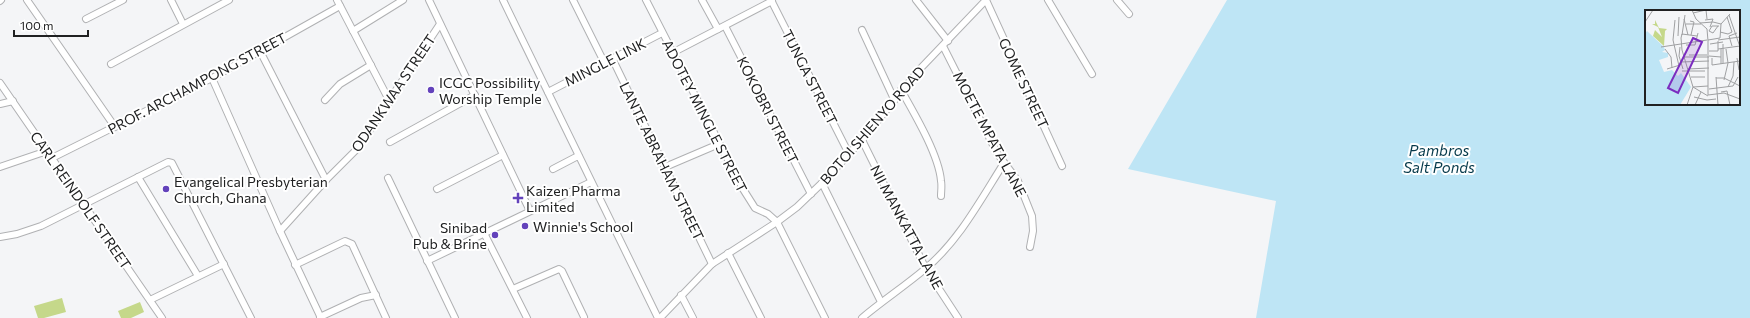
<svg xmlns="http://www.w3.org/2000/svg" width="1750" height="318" viewBox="0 0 1750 318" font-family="Commissioner,sans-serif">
<rect width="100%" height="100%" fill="#f4f5f7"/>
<g fill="#c5d88a">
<path d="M 62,298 L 66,312 L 44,318 L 38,318 L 34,306 Z"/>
<path d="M 140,302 L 144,312 L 131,318 L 121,318 L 118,311 Z"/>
</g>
<path fill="#bee5f5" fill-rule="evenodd" d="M 1227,0 L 1750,0 L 1750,318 L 1256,318 L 1276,201 L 1128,169 ZM 1646,11 L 1739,11 L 1739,104 L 1646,104 Z"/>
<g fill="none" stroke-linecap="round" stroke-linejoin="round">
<g stroke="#b0b1b3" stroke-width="8">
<g id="minor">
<path d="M 27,0 L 115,127"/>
<path d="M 171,0 L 183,24"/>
<path d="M 337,0 L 390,102"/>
<path d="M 429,0 L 530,211"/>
<path d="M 503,0 L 658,318"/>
<path d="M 573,0 L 604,62"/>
<path d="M 646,0 L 743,189 L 755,208 L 768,214 L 777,222 L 825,318"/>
<path d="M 702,0 L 718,29"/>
<path d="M 771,0 L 849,154"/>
<path d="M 916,0 L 948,41"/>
<path d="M 986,0 L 1062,166"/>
<path d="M 1048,0 L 1092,74"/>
<path d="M 1117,0 L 1129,14"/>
<path d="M 0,1 L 1,0"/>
<path d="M 86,19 L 123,0"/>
<path d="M 725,26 L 811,194"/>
<path d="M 862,30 L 894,99"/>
<path d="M 353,31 L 403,0"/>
<path d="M 943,46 L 997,153 L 1018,181 L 1032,216 L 1033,231 L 1030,247"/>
<path d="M 260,51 L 326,180"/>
<path d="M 672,53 L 772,1"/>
<path d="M 612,58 L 712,264"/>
<path d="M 111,64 L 229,0"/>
<path d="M 212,78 L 280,231 L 321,318"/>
<path d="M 0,83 L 162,318"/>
<path d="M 901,90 C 914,113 939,155 941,181 C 942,186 941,191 941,196"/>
<path d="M 548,92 L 662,33"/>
<path d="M 325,100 L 340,84 L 371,65"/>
<path d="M 0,104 L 13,101"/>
<path d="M 862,140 L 926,269 L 958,318"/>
<path d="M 390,142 L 475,95"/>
<path d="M 52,158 L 212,78 L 340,6"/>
<path d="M 0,167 L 47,151"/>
<path d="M 665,167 L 719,144"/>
<path d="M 553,169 L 576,157 L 579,157"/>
<path d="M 138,177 L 198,276"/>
<path d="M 388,178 L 455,318"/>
<path d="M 822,183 L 881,302"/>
<path d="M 437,189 L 503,155"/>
<path d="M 280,231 L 326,180 L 357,149 L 440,24"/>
<path d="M 484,233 L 527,318"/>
<path d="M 0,237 L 17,234 L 41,226 L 168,162 L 172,163 L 251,318"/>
<path d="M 728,253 L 761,318"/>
<path d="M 427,261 L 591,182"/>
<path d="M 295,265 L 345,241 L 352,244 L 386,318"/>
<path d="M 513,289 L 559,269 L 562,271 L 584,317"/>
<path d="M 681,295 L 693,318"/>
<path d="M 150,300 L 224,264"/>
<path d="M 320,317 L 361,298 L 376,295"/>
<path d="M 660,318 L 712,264 L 777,222 L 797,207 L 822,183 L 862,140 L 919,70 L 986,0"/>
<path d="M 862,318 C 882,301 905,286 925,269 C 959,241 981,199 1004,163"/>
</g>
</g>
<use href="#minor" stroke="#fff" stroke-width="6"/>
</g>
<g fill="#6342bb" stroke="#fff" stroke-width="1.5">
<circle cx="431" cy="90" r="4"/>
<circle cx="166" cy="189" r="4"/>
<path d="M516 192h4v4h4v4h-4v4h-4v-4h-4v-4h4z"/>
<circle cx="525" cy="226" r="4"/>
<circle cx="495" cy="235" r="4"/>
</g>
<g text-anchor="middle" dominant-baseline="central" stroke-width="4" stroke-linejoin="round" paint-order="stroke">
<g font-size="14" fill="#202122" stroke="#fff">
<text transform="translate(605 62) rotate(-27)">MINGLE LINK</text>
<text transform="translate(810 77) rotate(63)">TUNGA STREET</text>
<text transform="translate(197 83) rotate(-28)">PROF. ARCHAMPONG STREET</text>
<text transform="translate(1024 83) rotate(65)">GOME STREET</text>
<text transform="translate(393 93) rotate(-56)">ODANKWAA STREET</text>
<text transform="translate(768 110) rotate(63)">KOKOBRI STREET</text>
<text transform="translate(705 116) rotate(63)">ADOTEY MINGLE STREET</text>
<text transform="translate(872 125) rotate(-49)">BOTOI SHIENYO ROAD</text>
<text transform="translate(990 134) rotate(62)">MOETE MPATA LANE</text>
<text transform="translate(662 161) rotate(64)">LANTE ABRAHAM STREET</text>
<text transform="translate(81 200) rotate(55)">CARL REINDOLF STREET</text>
<text transform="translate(907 227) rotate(62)">NII MANKATTA LANE</text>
</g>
<g font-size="14" fill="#202122" stroke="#fff" text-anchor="start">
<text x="439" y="82">ICGC Possibility<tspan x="439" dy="16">Worship Temple</tspan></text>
<text x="174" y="181">Evangelical Presbyterian<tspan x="174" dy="16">Church, Ghana</tspan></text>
<text x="526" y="190">Kaizen Pharma<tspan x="526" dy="16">Limited</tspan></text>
<text x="533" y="226">Winnie's School</text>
<text x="487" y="227" text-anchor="end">Sinibad<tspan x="487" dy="16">Pub &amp; Brine</tspan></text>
</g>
<g font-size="15" font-style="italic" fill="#063a4b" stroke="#fff">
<text x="1439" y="150">Pambros<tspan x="1439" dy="17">Salt Ponds</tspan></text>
</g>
</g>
<g transform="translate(1645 10)">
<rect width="95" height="95" fill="#f4f5f7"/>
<path d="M 10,10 L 14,18 L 22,19 L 20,21 L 19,36 L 8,26 L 10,20 L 17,27 L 13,17 L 7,14 L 10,14 Z" fill="#c5d88a"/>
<path d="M 2,21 L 19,37 L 20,40 L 17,42 L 23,43 L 23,47 L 14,50 L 19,62 L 27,60 L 33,66 L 36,63 L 46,77 L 35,95 L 0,95 L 0,24 Z" fill="#bee5f5"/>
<path fill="none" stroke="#9fa0a2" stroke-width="1" d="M 47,0 L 51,9 L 62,19 L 63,31M 48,3 L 61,0 L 62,9M 84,5 L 95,37M 39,9 L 43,25M 60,10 L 68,9 L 65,17M 45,11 L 49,12 L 46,25M 0,12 L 8,0M 55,13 L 68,12 L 76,14M 41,14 L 56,14M 73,16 L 68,23 L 64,21 L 67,16 L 74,16M 75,22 L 83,24 L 87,22 L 82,7M 37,25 L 40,5M 33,26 L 34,7M 28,30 L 34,56M 28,30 L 30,10M 63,30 L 75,28 L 76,14 L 85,4M 73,30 L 95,27M 65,34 L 78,32M 78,34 L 78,53M 41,35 L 50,35 L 53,23M 87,36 L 84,26 L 92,23M 16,37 L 62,30M 35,37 L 34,46 L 38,59M 20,39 L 26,47 L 27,58M 73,39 L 95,36M 76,39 L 76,54M 64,41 L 73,41 L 73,31M 44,45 L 62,45M 64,46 L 76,47M 39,47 L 64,47M 67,48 L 67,55 L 95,51M 92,48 L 94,60M 36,52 L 64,51M 22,59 L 35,55M 43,59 L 64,58M 37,61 L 60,61M 46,67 L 60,67M 71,67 L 73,95M 71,68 L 79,68 L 95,76M 79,70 L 83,53 L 81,39M 48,77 L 63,86M 48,77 L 63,76M 83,77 L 88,66 L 89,52M 64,79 L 88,76 L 93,67M 76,82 L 82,81 L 85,95M 63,85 L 63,31M 63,85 L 79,83 L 95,89M 49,87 L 62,90 L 71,89M 42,95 L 48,77 L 37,40 L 36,28 L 37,24 L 52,26M 50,95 L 56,82"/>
<path fill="#7b2cbf" fill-opacity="0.15" stroke="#7b2cbf" stroke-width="2" d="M 48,28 L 57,32 L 33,83 L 23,78 Z"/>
<rect width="95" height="95" fill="none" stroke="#202122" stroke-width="2"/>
</g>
<path d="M14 30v6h74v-6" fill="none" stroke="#202122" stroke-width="2"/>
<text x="20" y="30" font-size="12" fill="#202122" stroke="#ffffff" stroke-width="3" paint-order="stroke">100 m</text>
</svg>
